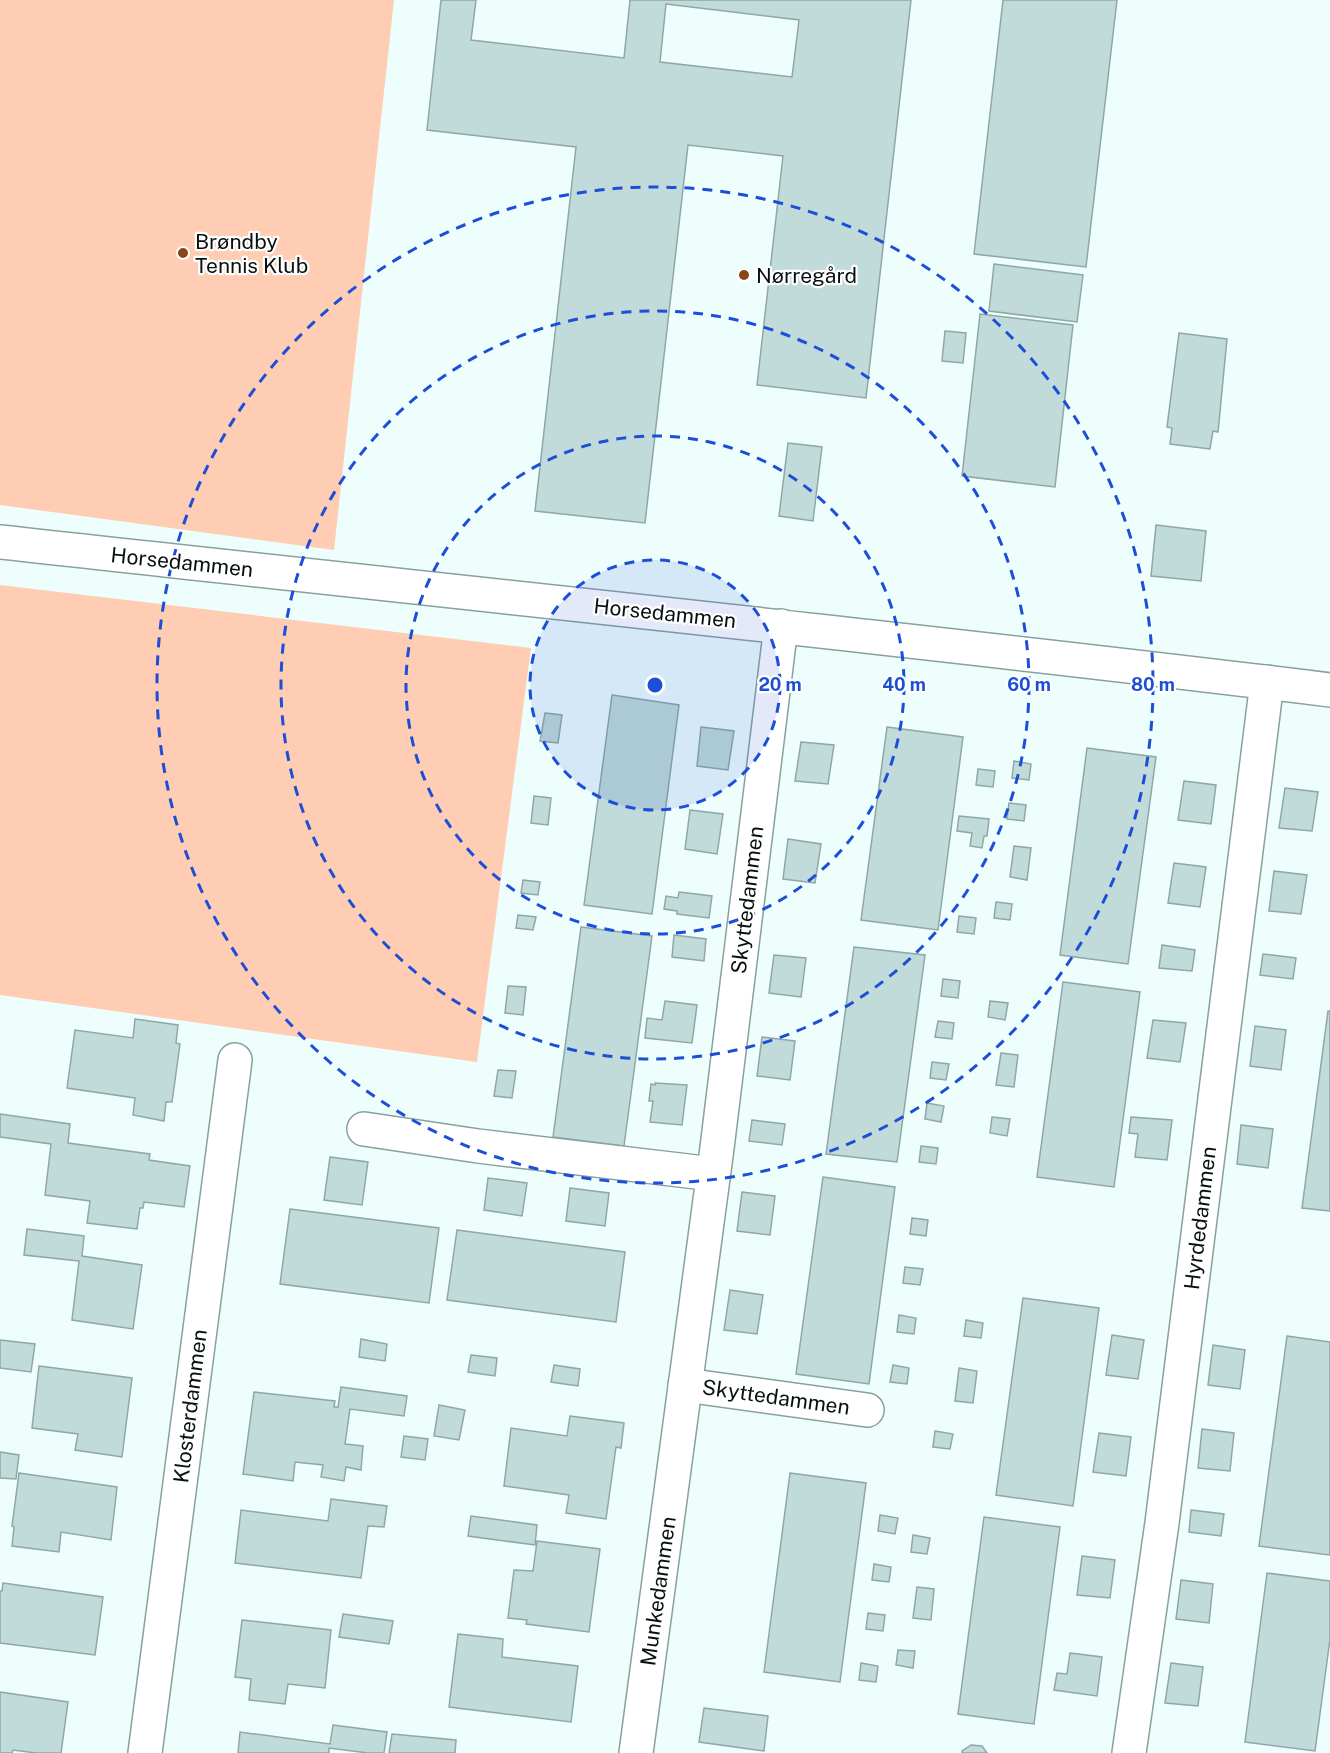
<svg xmlns="http://www.w3.org/2000/svg" width="1330" height="1753" viewBox="0 0 1330 1753" font-family="'Public Sans',sans-serif">
<rect width="100%" height="100%" fill="#eefefd"/>
<g fill="#fecdb3">
<path d="M 0,0 L 394,0 L 334,550 L 0,505 Z"/>
<path d="M 0,585 L 531,648 L 477,1062 L 0,995 Z"/>
</g>
<g fill="#c0dbd9" stroke="#8fa8a6" stroke-width="1.5" fill-rule="evenodd">
<path d="M 441,0 L 476,0 L 471,40 L 624,58 L 630,0 L 911,0 L 866,398 L 757,385 L 783,156 L 688,145 L 645,523 L 535,511 L 576,147 L 427,130 ZM 666,4 L 799,20 L 792,77 L 660,62 Z"/>
<path d="M 1003,0 L 1117,0 L 1086,267 L 974,254 Z"/>
<path d="M 994,264 L 1083,275 L 1077,322 L 989,311 Z"/>
<path d="M 980,314 L 1073,325 L 1055,487 L 962,476 Z"/>
<path d="M 945,331 L 966,333 L 963,363 L 942,361 Z"/>
<path d="M 1179,333 L 1227,339 L 1218,432 L 1213,431 L 1210,449 L 1170,444 L 1172,428 L 1167,427 Z"/>
<path d="M 788,443 L 822,447 L 813,521 L 779,516 Z"/>
<path d="M 1156,525 L 1206,531 L 1201,581 L 1151,576 Z"/>
<path d="M 612,695 L 679,705 L 652,914 L 584,905 Z"/>
<path d="M 545,713 L 562,715 L 558,743 L 540,741 Z"/>
<path d="M 701,727 L 734,731 L 728,770 L 697,766 Z"/>
<path d="M 887,727 L 963,737 L 938,930 L 861,920 Z"/>
<path d="M 801,742 L 834,745 L 828,784 L 795,781 Z"/>
<path d="M 1087,748 L 1156,757 L 1128,964 L 1060,955 Z"/>
<path d="M 1014,761 L 1031,764 L 1029,780 L 1012,778 Z"/>
<path d="M 978,769 L 995,771 L 993,787 L 976,785 Z"/>
<path d="M 1184,781 L 1216,785 L 1211,824 L 1178,820 Z"/>
<path d="M 1285,788 L 1318,792 L 1312,831 L 1279,828 Z"/>
<path d="M 534,796 L 551,798 L 548,825 L 531,823 Z"/>
<path d="M 1009,803 L 1026,805 L 1024,821 L 1007,819 Z"/>
<path d="M 690,810 L 723,814 L 717,854 L 685,849 Z"/>
<path d="M 959,816 L 989,819 L 987,836 L 984,836 L 982,848 L 970,846 L 972,833 L 957,831 Z"/>
<path d="M 788,839 L 821,844 L 815,883 L 783,879 Z"/>
<path d="M 1014,846 L 1031,848 L 1027,880 L 1010,877 Z"/>
<path d="M 1174,863 L 1206,867 L 1200,907 L 1168,903 Z"/>
<path d="M 1274,871 L 1307,875 L 1301,914 L 1269,911 Z"/>
<path d="M 523,880 L 540,882 L 538,895 L 521,893 Z"/>
<path d="M 679,892 L 712,896 L 709,918 L 677,914 L 677,911 L 664,909 L 666,896 L 678,898 Z"/>
<path d="M 996,902 L 1012,904 L 1010,920 L 994,918 Z"/>
<path d="M 518,915 L 536,917 L 533,930 L 516,928 Z"/>
<path d="M 959,916 L 976,918 L 974,934 L 957,932 Z"/>
<path d="M 581,927 L 652,936 L 624,1146 L 553,1137 Z"/>
<path d="M 674,935 L 706,939 L 704,961 L 672,957 Z"/>
<path d="M 1162,945 L 1195,950 L 1192,971 L 1159,968 Z"/>
<path d="M 854,947 L 925,955 L 897,1162 L 826,1154 Z"/>
<path d="M 1263,954 L 1296,958 L 1293,979 L 1260,975 Z"/>
<path d="M 774,955 L 806,958 L 801,997 L 769,993 Z"/>
<path d="M 943,979 L 960,981 L 958,998 L 941,996 Z"/>
<path d="M 1063,982 L 1140,992 L 1114,1187 L 1037,1177 Z"/>
<path d="M 508,986 L 526,987 L 523,1015 L 505,1013 Z"/>
<path d="M 665,1001 L 697,1005 L 692,1043 L 645,1038 L 647,1018 L 662,1020 Z"/>
<path d="M 990,1001 L 1008,1003 L 1005,1020 L 988,1017 Z"/>
<path d="M 1328,1011 L 1330,1011 L 1330,1211 L 1302,1208 Z"/>
<path d="M 135,1019 L 178,1025 L 176,1043 L 180,1044 L 172,1102 L 166,1102 L 164,1121 L 133,1115 L 135,1098 L 67,1088 L 75,1030 L 133,1038 Z"/>
<path d="M 1153,1020 L 1186,1023 L 1180,1062 L 1147,1058 Z"/>
<path d="M 938,1021 L 954,1023 L 952,1039 L 935,1037 Z"/>
<path d="M 1255,1026 L 1286,1030 L 1281,1070 L 1250,1066 Z"/>
<path d="M 762,1037 L 795,1041 L 790,1080 L 757,1076 Z"/>
<path d="M 1001,1053 L 1018,1055 L 1014,1087 L 996,1085 Z"/>
<path d="M 932,1062 L 949,1064 L 946,1080 L 930,1078 Z"/>
<path d="M 498,1070 L 516,1071 L 512,1098 L 494,1096 Z"/>
<path d="M 655,1083 L 687,1085 L 682,1125 L 650,1122 L 653,1101 L 649,1101 L 651,1084 L 655,1085 Z"/>
<path d="M 927,1103 L 944,1106 L 941,1122 L 925,1119 Z"/>
<path d="M 0,1114 L 70,1124 L 68,1143 L 150,1154 L 149,1160 L 190,1166 L 184,1207 L 144,1202 L 143,1208 L 140,1208 L 137,1229 L 87,1223 L 90,1201 L 45,1195 L 51,1144 L 0,1137 Z"/>
<path d="M 992,1117 L 1010,1119 L 1007,1136 L 990,1133 Z"/>
<path d="M 1131,1117 L 1172,1120 L 1167,1160 L 1135,1157 L 1138,1134 L 1129,1133 Z"/>
<path d="M 752,1120 L 785,1124 L 782,1145 L 749,1141 Z"/>
<path d="M 1241,1125 L 1273,1129 L 1268,1168 L 1237,1164 Z"/>
<path d="M 921,1146 L 938,1148 L 936,1164 L 919,1162 Z"/>
<path d="M 330,1157 L 368,1162 L 362,1205 L 324,1200 Z"/>
<path d="M 823,1177 L 895,1187 L 869,1384 L 796,1374 Z"/>
<path d="M 488,1178 L 527,1183 L 522,1216 L 484,1210 Z"/>
<path d="M 570,1188 L 609,1193 L 605,1226 L 566,1221 Z"/>
<path d="M 742,1192 L 775,1196 L 770,1235 L 737,1231 Z"/>
<path d="M 290,1209 L 439,1228 L 429,1303 L 280,1284 Z"/>
<path d="M 912,1218 L 928,1220 L 926,1236 L 910,1234 Z"/>
<path d="M 27,1229 L 84,1236 L 82,1256 L 142,1265 L 133,1329 L 72,1320 L 79,1261 L 24,1255 Z"/>
<path d="M 457,1230 L 625,1252 L 616,1322 L 447,1300 Z"/>
<path d="M 905,1267 L 923,1269 L 920,1285 L 903,1283 Z"/>
<path d="M 730,1290 L 763,1295 L 757,1334 L 724,1330 Z"/>
<path d="M 1023,1298 L 1099,1308 L 1073,1506 L 996,1495 Z"/>
<path d="M 899,1315 L 916,1318 L 914,1334 L 897,1332 Z"/>
<path d="M 966,1320 L 983,1323 L 981,1338 L 964,1336 Z"/>
<path d="M 1112,1335 L 1144,1340 L 1138,1379 L 1106,1375 Z"/>
<path d="M 1287,1336 L 1330,1342 L 1330,1555 L 1259,1546 Z"/>
<path d="M 361,1339 L 387,1344 L 385,1361 L 359,1357 Z"/>
<path d="M 0,1340 L 35,1344 L 31,1372 L 0,1368 Z"/>
<path d="M 1213,1345 L 1245,1350 L 1240,1389 L 1208,1385 Z"/>
<path d="M 471,1355 L 497,1358 L 495,1376 L 468,1372 Z"/>
<path d="M 554,1365 L 580,1369 L 578,1386 L 551,1382 Z"/>
<path d="M 893,1365 L 909,1368 L 907,1384 L 890,1382 Z"/>
<path d="M 39,1366 L 132,1378 L 122,1457 L 75,1450 L 78,1434 L 32,1428 Z"/>
<path d="M 959,1368 L 977,1371 L 973,1403 L 955,1401 Z"/>
<path d="M 341,1387 L 407,1396 L 404,1416 L 350,1409 L 345,1444 L 363,1446 L 361,1470 L 346,1467 L 344,1481 L 321,1477 L 323,1465 L 295,1462 L 293,1481 L 243,1474 L 254,1392 L 335,1401 L 334,1407 L 338,1407 Z"/>
<path d="M 439,1405 L 465,1410 L 459,1440 L 434,1436 Z"/>
<path d="M 570,1416 L 624,1423 L 621,1448 L 616,1447 L 606,1519 L 566,1513 L 569,1495 L 504,1486 L 511,1428 L 567,1436 Z"/>
<path d="M 1202,1429 L 1234,1433 L 1230,1471 L 1198,1468 Z"/>
<path d="M 935,1431 L 953,1434 L 950,1449 L 933,1447 Z"/>
<path d="M 1099,1433 L 1131,1437 L 1126,1476 L 1093,1472 Z"/>
<path d="M 404,1436 L 428,1439 L 425,1460 L 401,1457 Z"/>
<path d="M 0,1452 L 19,1455 L 16,1479 L 0,1478 Z"/>
<path d="M 19,1473 L 117,1487 L 111,1540 L 61,1532 L 59,1552 L 12,1546 L 14,1527 L 12,1526 Z"/>
<path d="M 790,1473 L 866,1483 L 840,1682 L 764,1672 Z"/>
<path d="M 331,1499 L 387,1506 L 384,1527 L 368,1526 L 361,1578 L 235,1563 L 241,1510 L 328,1521 Z"/>
<path d="M 1191,1510 L 1224,1514 L 1221,1536 L 1189,1532 Z"/>
<path d="M 880,1515 L 898,1518 L 895,1534 L 878,1531 Z"/>
<path d="M 471,1516 L 537,1525 L 535,1545 L 468,1536 Z"/>
<path d="M 984,1517 L 1060,1527 L 1034,1724 L 958,1714 Z"/>
<path d="M 913,1535 L 930,1538 L 927,1554 L 911,1552 Z"/>
<path d="M 537,1541 L 600,1549 L 589,1632 L 526,1624 L 527,1620 L 508,1618 L 514,1570 L 533,1571 Z"/>
<path d="M 1082,1556 L 1115,1560 L 1110,1598 L 1077,1595 Z"/>
<path d="M 874,1564 L 891,1567 L 889,1582 L 872,1580 Z"/>
<path d="M 1267,1573 L 1330,1581 L 1330,1639 L 1315,1751 L 1245,1742 Z"/>
<path d="M 1181,1580 L 1213,1584 L 1209,1623 L 1176,1619 Z"/>
<path d="M 3,1583 L 103,1597 L 95,1655 L 0,1643 L 0,1591 L 2,1591 Z"/>
<path d="M 917,1587 L 934,1589 L 931,1620 L 913,1618 Z"/>
<path d="M 868,1613 L 885,1615 L 883,1631 L 866,1629 Z"/>
<path d="M 343,1614 L 393,1621 L 389,1644 L 339,1637 Z"/>
<path d="M 242,1620 L 331,1630 L 325,1688 L 288,1684 L 285,1704 L 249,1700 L 251,1679 L 235,1677 Z"/>
<path d="M 458,1634 L 503,1639 L 502,1657 L 578,1666 L 571,1722 L 449,1707 Z"/>
<path d="M 898,1650 L 915,1651 L 913,1668 L 896,1665 Z"/>
<path d="M 1070,1653 L 1102,1657 L 1097,1696 L 1054,1690 L 1057,1673 L 1067,1674 Z"/>
<path d="M 861,1663 L 878,1666 L 876,1682 L 859,1680 Z"/>
<path d="M 1171,1663 L 1203,1667 L 1198,1706 L 1165,1703 Z"/>
<path d="M 0,1692 L 68,1702 L 61,1753 L 36,1753 L 13,1750 L 12,1753 L 0,1753 Z"/>
<path d="M 704,1708 L 768,1716 L 764,1751 L 699,1742 Z"/>
<path d="M 333,1725 L 387,1732 L 384,1753 L 368,1753 L 329,1748 L 329,1753 L 238,1753 L 240,1732 L 330,1744 Z"/>
<path d="M 392,1734 L 456,1740 L 455,1753 L 389,1753 Z"/>
<path d="M 971,1745 L 982,1746 L 987,1753 L 962,1753 L 962,1751 Z"/>
</g>
<g fill="none" stroke-linecap="round" stroke-linejoin="round">
<g stroke="#88a19f" stroke-width="36">
<g id="minor">
<path d="M 0,542 C 443,591 887,636 1330,690"/>
<path d="M 364,1129 L 478,1146 L 713,1174"/>
<path d="M 685,1385 L 867,1410"/>
<path d="M 145,1753 L 235,1060"/>
<path d="M 636,1753 L 717,1148 L 781,626"/>
<path d="M 1129,1753 L 1162,1523 L 1267,682"/>
</g>
</g>
<use href="#minor" stroke="#fff" stroke-width="33"/>
</g>
<circle cx="655" cy="685" r="125" fill="#1d4ed8" fill-opacity=".12"/>
<g fill="none" stroke="#1d4ed8" stroke-width="3" stroke-dasharray="10 8">
<circle cx="655" cy="685" r="125"/>
<circle cx="655" cy="685" r="249"/>
<circle cx="655" cy="685" r="374"/>
<circle cx="655" cy="685" r="498"/>
</g>
<g fill="#8a4619" stroke="#fff" stroke-width="2">
<circle cx="183" cy="253" r="6"/>
<circle cx="744" cy="275" r="6"/>
</g>
<g text-anchor="middle" dominant-baseline="central" stroke-width="4.5" stroke-linejoin="round" paint-order="stroke">
<g font-size="21" fill="#071110" stroke="#fff" text-anchor="start">
<text x="195" y="241">Brøndby<tspan x="195" dy="24">Tennis Klub</tspan></text>
<text x="756" y="275">Nørregård</text>
</g>
<g font-size="21" fill="#071110" stroke="#fff">
<text transform="translate(182 562) rotate(6)">Horsedammen</text>
<text transform="translate(665 613) rotate(6)">Horsedammen</text>
<text transform="translate(747 900) rotate(-83)">Skyttedammen</text>
<text transform="translate(1200 1218) rotate(-83)">Hyrdedammen</text>
<text transform="translate(776 1397) rotate(8)">Skyttedammen</text>
<text transform="translate(190 1406) rotate(-83)">Klosterdammen</text>
<text transform="translate(658 1591) rotate(-82)">Munkedammen</text>
</g>
</g>
<circle cx="655" cy="685" r="9" fill="#1d4ed8" stroke="#fff" stroke-width="3"/>
<g font-size="18" text-anchor="middle" font-weight="bold" fill="#1d4ed8" stroke="#fff" stroke-width="4.5" stroke-linejoin="round" paint-order="stroke">
<text x="780" y="691">20 m</text>
<text x="904" y="691">40 m</text>
<text x="1029" y="691">60 m</text>
<text x="1153" y="691">80 m</text>
</g>
</svg>
